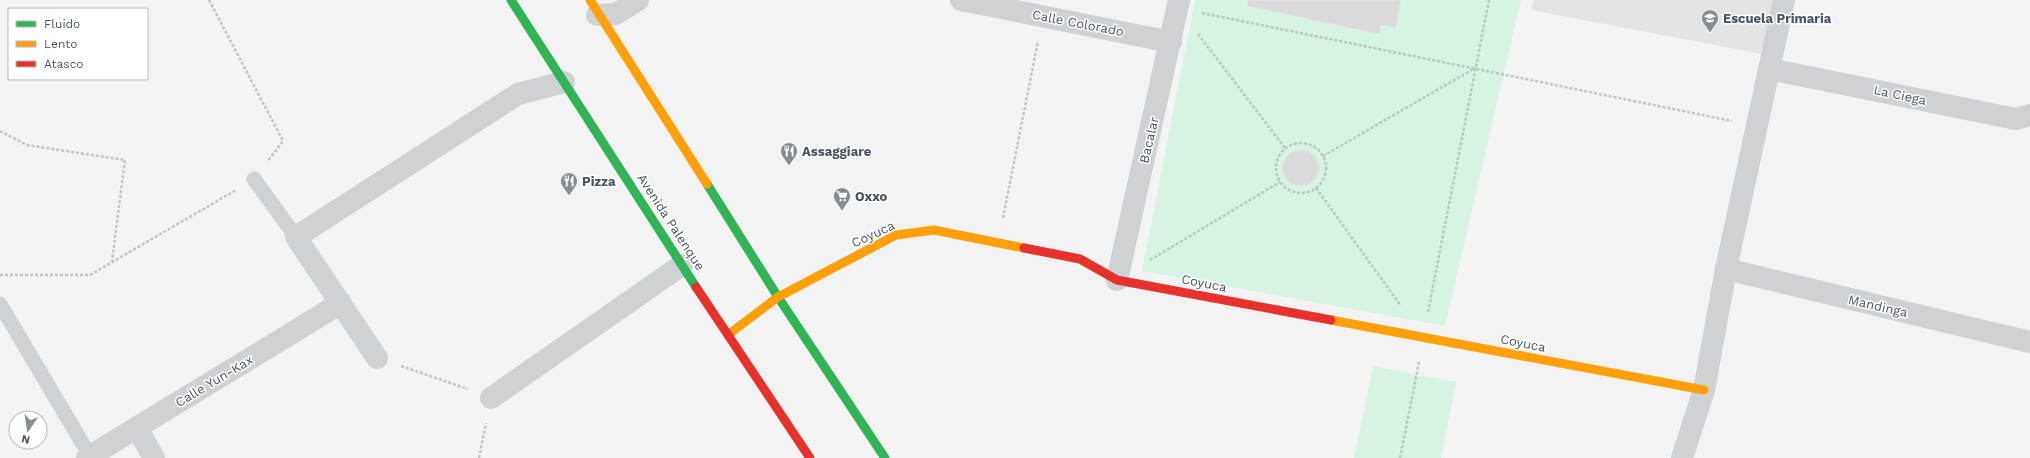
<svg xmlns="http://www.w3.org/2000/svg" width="2030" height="458" viewBox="0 0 2030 458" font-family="'Work Sans',sans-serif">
<rect width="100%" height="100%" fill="#f4f3f3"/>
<path fill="#e5e4e5" d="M 1534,0 L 1779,0 L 1767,55 L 1531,10 Z"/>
<g fill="#d7f3e2">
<path d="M 1195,0 L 1521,0 L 1445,326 L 1142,271 Z"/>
<path d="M 1373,366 L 1456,382 L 1441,458 L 1354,458 Z"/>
</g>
<g fill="#dbdbdd" stroke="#e5e5e6">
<path d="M 1248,0 L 1401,0 L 1396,28 L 1381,25 L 1379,34 L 1247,6 Z"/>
<circle cx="1301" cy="168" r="18"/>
</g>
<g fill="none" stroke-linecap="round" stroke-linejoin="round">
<g stroke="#bcc8c4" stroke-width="2.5" stroke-dasharray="3 2" stroke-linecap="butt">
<path d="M 209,0 L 283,141 L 267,162"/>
<path d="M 1202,13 L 1732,121"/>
<path d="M 1198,34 L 1285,148"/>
<path d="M 0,131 L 27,145 L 125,160 L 112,261"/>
<circle cx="1301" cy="168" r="25"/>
<path d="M 1323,156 L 1475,68"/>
<path d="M 1316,188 L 1401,306"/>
<path d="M 1003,218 L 1038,41"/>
<path d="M 1150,260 L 1280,182"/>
<path d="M 0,275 L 90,275 L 236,190"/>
<path d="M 1428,312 L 1489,0"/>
<path d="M 401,366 L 468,389"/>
<path d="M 479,458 L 486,423"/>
<path d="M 1400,458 L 1419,362"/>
</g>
<g stroke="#cfd2d4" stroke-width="15">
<path d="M 254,179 L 296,237"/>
<path d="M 0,304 L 90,456"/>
</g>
<g stroke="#cfd2d4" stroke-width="22">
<path d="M 961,0 L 1171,42"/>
<path d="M 597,15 L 616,14 L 638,0"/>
<path d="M 1769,69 L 2016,119 L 2030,115"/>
<path d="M 1726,269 L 2030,342"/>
<path d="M 1117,280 L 1179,0"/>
<path d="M 377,358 L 296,237 L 518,94 L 564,82"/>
<path d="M 491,398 L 682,265"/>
<path d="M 137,428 L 154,458"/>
<path d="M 87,458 L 341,303"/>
<path d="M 1682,458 L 1704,390 L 1726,269 L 1784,0"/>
</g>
<g stroke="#30b455" stroke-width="9">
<path d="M 511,0 L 696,287"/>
<path d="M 707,184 L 778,297 L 885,458"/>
</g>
<g stroke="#ff9f0a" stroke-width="9">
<path d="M 590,0 L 707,184"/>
<path d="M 1331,320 L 1704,390"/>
<path d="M 729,334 L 778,297 L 896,235 L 934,230 L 1024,248"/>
</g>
<g stroke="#e5322d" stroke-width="9">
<path d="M 1024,248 L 1080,259 L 1117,280 L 1331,320"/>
<path d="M 696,287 L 810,458"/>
</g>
</g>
<defs>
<g id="school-pin" transform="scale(0.9)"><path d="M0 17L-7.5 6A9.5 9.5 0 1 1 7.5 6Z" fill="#858c94" stroke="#fff"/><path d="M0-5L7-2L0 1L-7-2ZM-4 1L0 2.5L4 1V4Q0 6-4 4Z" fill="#fff"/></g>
<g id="restaurant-pin" transform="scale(0.9)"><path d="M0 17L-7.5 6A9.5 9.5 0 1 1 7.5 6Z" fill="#858c94" stroke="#fff"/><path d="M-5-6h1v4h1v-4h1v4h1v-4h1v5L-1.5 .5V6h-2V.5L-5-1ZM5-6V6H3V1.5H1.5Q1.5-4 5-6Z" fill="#fff"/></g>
<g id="supermarket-pin" transform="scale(0.9)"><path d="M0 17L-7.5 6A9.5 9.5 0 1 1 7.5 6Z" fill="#858c94" stroke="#fff"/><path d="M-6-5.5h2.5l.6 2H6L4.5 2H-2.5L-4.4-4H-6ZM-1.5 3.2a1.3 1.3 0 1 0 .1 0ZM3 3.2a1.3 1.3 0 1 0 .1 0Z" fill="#fff"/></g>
</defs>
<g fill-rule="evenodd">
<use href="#school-pin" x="1710" y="18"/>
<use href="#restaurant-pin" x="789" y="151"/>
<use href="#restaurant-pin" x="569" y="181"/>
<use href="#supermarket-pin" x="842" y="196"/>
</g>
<g text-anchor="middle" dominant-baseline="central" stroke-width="3" stroke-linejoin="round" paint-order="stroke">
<g font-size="13" font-weight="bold" fill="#495561" stroke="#fff" text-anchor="start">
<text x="1723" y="18">Escuela Primaria</text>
<text x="802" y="151">Assaggiare</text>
<text x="582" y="181">Pizza</text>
<text x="855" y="196">Oxxo</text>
</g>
<g font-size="13" fill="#495561" stroke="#fff">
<text transform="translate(1078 23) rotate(11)">Calle Colorado</text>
<text transform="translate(1900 95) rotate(12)">La Ciega</text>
<text transform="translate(1149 140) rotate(-77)">Bacalar</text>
<text transform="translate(671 222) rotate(57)">Avenida Palenque</text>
<text transform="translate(873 234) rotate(-25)">Coyuca</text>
<text transform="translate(1204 283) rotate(11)">Coyuca</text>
<text transform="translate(1878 306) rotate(13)">Mandinga</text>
<text transform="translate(1523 343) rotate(11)">Coyuca</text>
<text transform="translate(214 381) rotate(-31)">Calle Yun-Kax</text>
</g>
</g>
<rect x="8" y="8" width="140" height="72" fill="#ffffff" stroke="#b6bbc0"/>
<rect x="16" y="21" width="20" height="6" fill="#30b455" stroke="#b6bbc0"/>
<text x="44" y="28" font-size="12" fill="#495561">Fluido</text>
<rect x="16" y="41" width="20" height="6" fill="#ff9f0a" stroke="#b6bbc0"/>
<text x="44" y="48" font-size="12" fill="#495561">Lento</text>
<rect x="16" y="61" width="20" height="6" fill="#e5322d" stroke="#b6bbc0"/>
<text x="44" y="68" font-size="12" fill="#495561">Atasco</text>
<g transform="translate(28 430) rotate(193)"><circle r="19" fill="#ffffff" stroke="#b6bbc0"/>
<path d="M0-3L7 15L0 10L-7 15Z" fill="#858c94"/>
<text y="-6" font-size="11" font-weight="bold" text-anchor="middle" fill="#495561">N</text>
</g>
</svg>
